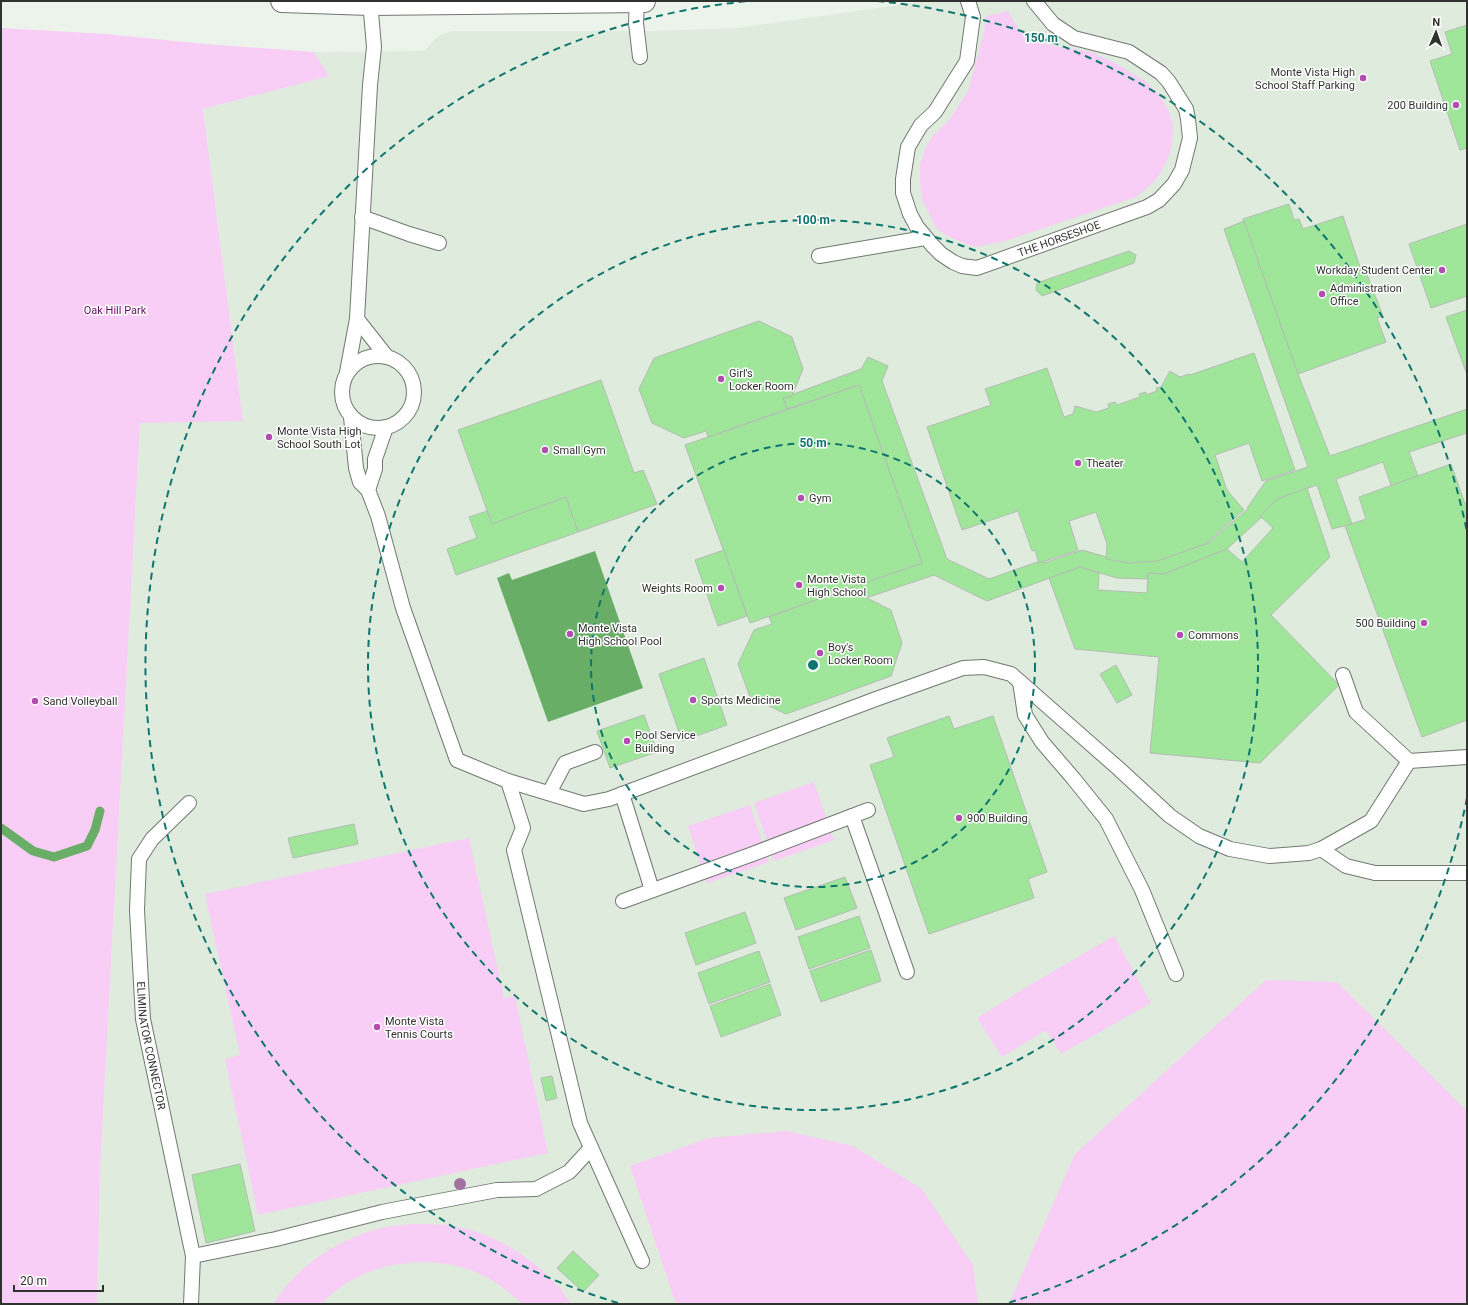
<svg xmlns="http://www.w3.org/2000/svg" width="1468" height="1305" viewBox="0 0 1468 1305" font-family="Roboto,sans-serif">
<rect width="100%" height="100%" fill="#ecf3eb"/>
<path fill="#deebdd" d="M 926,1 L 1467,1 L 1467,1304 L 97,1304 L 100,1170 L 140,422 L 243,420 L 203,109 L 328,76 L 314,52 L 424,51 L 438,36 L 452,31 L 657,31 L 738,28 Z"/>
<g fill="#f9cef6">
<path d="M 1008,11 L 1018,29 L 1029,40 L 1048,45 L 1091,52 L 1117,64 L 1145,81 L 1158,93 L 1168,109 L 1173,126 L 1172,142 L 1170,153 L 1162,171 L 1154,182 L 1136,197 L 1005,241 L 974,247 L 947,236 L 937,229 L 922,200 L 920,181 L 920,164 L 926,147 L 933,136 L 950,119 L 968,91 L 984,32 L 986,16 Z"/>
<path d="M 1,28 L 105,34 L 205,44 L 314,52 L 329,76 L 203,109 L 243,421 L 140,423 L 100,1170 L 97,1304 L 1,1304 Z"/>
<path d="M 814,782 L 834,840 L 774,861 L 754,803 Z"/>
<path d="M 750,805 L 769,862 L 707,883 L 688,826 Z"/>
<path d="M 469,838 L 504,998 L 515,996 L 548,1153 L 258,1215 L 225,1059 L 240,1055 L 205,894 Z"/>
<path d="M 1114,936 L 1151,1003 L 1061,1054 L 1046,1030 L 1002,1057 L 977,1018 L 1030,985 Z"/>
<path d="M 1266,980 L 1337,982 L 1467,1111 L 1467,1304 L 1009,1304 L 1075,1154 Z"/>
<path d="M 786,1131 L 853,1146 L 922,1189 L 973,1265 L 978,1304 L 676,1304 L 630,1166 L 709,1138 Z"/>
<path d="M 416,1224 C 427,1224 437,1224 447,1225 C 488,1231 526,1252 554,1282 C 561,1288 566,1297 571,1304 L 522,1304 C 512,1294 501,1285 488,1278 C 435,1249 363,1260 321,1304 L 273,1304 C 298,1265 340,1237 386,1227 C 396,1225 406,1225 416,1224 Z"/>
</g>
<path fill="#69ae66" d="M 595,551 L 643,688 L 548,722 L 497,578 L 509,573 L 512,580 Z"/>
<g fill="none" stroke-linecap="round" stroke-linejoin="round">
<path stroke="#69ae66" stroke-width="9" d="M 1,828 L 33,851 L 54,857 L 87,846 L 95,830 L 100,811"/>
</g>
<g fill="#9fe69b" stroke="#b5bcb4">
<path d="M 1467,25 L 1467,148 L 1460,150 L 1430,61 L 1452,54 L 1445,32 Z"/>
<path d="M 1289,204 L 1294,220 L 1299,219 L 1303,229 L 1343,216 L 1362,273 L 1366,272 L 1383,316 L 1377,318 L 1386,342 L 1298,374 L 1243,219 Z"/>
<path d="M 1244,221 L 1298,374 L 1330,456 L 1467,409 L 1467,433 L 1409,452 L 1418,476 L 1405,481 L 1391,485 L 1383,462 L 1336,479 L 1352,524 L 1332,529 L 1317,485 L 1277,499 L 1260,516 L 1262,517 L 1227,549 L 1164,574 L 1148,573 L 1148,579 L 1117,578 L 1080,567 L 987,601 L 934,575 L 866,598 L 857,593 L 849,596 L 846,589 L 922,563 L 859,385 L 787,409 L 783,398 L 861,369 L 868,357 L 888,366 L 882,381 L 947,559 L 989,579 L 1043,560 L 1044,563 L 1082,550 L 1110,558 L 1133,562 L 1160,560 L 1208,543 L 1248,509 L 1247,508 L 1266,481 L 1308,467 L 1224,229 Z"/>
<path d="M 1467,224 L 1467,296 L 1431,308 L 1409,244 Z"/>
<path d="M 1129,251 L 1136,255 L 1134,263 L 1042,296 L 1036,290 L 1037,283 Z"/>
<path d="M 1467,310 L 1467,372 L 1466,372 L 1446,317 Z"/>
<path d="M 759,321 L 792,337 L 803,369 L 792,396 L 783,398 L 787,409 L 708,437 L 706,431 L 684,438 L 652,423 L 639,389 L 654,358 Z"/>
<path d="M 1254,353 L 1295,470 L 1262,481 L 1249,443 L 1215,455 L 1227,490 L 1244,510 L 1205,544 L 1157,561 L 1129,563 L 1106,559 L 1107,544 L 1096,512 L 1069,521 L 1078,550 L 1039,563 L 1035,550 L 1032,551 L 1018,511 L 962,530 L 927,427 L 991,405 L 985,389 L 1047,368 L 1064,417 L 1073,414 L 1075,406 L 1096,412 L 1109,408 L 1108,404 L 1115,402 L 1117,405 L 1140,397 L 1139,394 L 1146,392 L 1146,395 L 1157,391 L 1156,388 L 1161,387 L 1170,371 L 1180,377 L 1189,374 L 1190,375 Z"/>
<path d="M 601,380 L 634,473 L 643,470 L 657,504 L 578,532 L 566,497 L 492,524 L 458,430 Z"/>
<path d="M 859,385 L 922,563 L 750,623 L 685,445 Z"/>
<path d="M 1451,464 L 1465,504 L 1467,503 L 1467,720 L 1422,737 L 1345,526 L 1366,519 L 1359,497 Z"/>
<path d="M 1307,488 L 1330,557 L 1271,615 L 1339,685 L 1260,763 L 1150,753 L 1159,657 L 1075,649 L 1049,578 L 1080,567 L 1099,573 L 1098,590 L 1147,593 L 1148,573 L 1164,574 L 1227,549 L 1242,562 L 1273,528 L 1260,516 L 1277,499 Z"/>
<path d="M 566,497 L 578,532 L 456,575 L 447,549 L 477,538 L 469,517 L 487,511 L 492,524 Z"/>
<path d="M 724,550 L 747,616 L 718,626 L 695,560 Z"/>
<path d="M 846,589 L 849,596 L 857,593 L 891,610 L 902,643 L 891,676 L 786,714 L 750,697 L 738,664 L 754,630 L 772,624 L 769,617 Z"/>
<path d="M 704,658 L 727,725 L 682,741 L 659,674 Z"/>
<path d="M 1116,665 L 1132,695 L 1117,703 L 1100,674 Z"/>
<path d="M 644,715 L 657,752 L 610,768 L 597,731 Z"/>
<path d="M 949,716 L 954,729 L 993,716 L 1047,872 L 1028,879 L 1034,898 L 929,934 L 870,765 L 894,757 L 887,738 Z"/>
<path d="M 354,824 L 358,844 L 293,858 L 288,838 Z"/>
<path d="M 845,877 L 857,908 L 796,930 L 784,898 Z"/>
<path d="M 745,912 L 756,943 L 696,965 L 685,933 Z"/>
<path d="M 859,916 L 870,948 L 809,969 L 798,937 Z"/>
<path d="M 871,950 L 881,981 L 821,1002 L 810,971 Z"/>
<path d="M 759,951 L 770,982 L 709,1004 L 698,973 Z"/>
<path d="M 770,984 L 781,1015 L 721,1037 L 710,1006 Z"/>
<path d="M 552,1076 L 557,1098 L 546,1101 L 541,1078 Z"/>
<path d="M 240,1164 L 255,1231 L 206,1243 L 192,1175 Z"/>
<path d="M 573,1251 L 599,1275 L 583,1292 L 557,1268 Z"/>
</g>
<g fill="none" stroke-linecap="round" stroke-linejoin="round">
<g stroke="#717871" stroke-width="16">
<g id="service">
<path d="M 637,1 L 636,23 L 640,57"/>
<path id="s1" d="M 968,1 L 973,17 L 967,61 L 935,112 L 921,125 L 908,147 L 903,179 L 903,193 L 910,214 L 917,227 L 933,246 L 941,254 L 953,262 L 962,266 L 977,268 L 1147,207 L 1159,200 L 1174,184 L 1182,170 L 1190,138 L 1188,119 L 1186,109 L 1169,82 L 1161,73 L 1129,52 L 1074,38 L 1053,24 L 1034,1"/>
<path d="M 362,217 L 409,234 L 439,243"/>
<path d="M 819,256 L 925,238"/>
<path d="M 357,319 L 387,357"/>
<circle cx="378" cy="392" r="36"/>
<path d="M 347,372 L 357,319 L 370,85 L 374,47 L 370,1"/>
<path d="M 351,417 L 356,468 L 360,482 L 368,490 L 378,516 L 403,608 L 457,760 L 508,781 L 584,804 L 609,799 L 876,699 L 963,668 L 984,667 L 1011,674 L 1118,768 L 1170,816 L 1199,836 L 1230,849 L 1269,856 L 1309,853 L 1321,849 L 1346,866 L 1375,873 L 1467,873"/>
<path d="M 368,490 L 375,469 L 375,459 L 386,427"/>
<path d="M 1343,675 L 1356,712 L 1409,761 L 1467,757"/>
<path d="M 1020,682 L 1025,715 L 1042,742 L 1073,778 L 1106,819 L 1142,890 L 1176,974"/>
<path d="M 508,781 L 523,828 L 514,850 L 580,1123 L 642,1261"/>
<path d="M 549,793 L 565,763 L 595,752"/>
<path d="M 622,794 L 652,890"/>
<path id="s2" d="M 189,803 L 152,839 L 139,859 L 137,910 L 143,1019 L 193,1256 L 191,1304"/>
<path d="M 852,816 L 907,972"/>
<path d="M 1321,849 L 1371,821 L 1409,761"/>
<path d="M 623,901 L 750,855 L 868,810"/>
<path d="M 193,1256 L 276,1239 L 382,1212 L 497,1190 L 536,1189 L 569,1172 L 591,1148"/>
</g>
</g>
<g stroke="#717871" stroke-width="24">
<path id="tertiary" d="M 282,1 L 370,4 L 644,1"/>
</g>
<use href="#service" stroke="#fff" stroke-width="14"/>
<use href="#tertiary" stroke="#fff" stroke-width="22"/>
</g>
<circle fill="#a273a1" cx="460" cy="1184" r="6"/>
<g fill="none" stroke="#0f766e" stroke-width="2" stroke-dasharray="7 5">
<circle cx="813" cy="665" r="222"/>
<circle cx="813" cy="665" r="445"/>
<path d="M1467 798A667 667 0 0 1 1008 1303M618 1303A667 667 0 0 1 749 1M877 1A667 667 0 0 1 1467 532"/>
</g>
<g fill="#b34db1" stroke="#fff" stroke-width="1.5">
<circle cx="1363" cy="78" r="4"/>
<circle cx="1456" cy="105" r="4"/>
<circle cx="1442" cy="270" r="4"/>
<circle cx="1322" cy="294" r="4"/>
<circle cx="721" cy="379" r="4"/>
<circle cx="269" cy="437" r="4"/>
<circle cx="545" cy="450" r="4"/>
<circle cx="1078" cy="463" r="4"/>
<circle cx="801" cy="498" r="4"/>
<circle cx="799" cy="585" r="4"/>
<circle cx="721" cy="588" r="4"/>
<circle cx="1424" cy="623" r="4"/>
<circle cx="570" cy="634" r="4"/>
<circle cx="1180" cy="635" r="4"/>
<circle cx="820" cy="653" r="4"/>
<circle cx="693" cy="700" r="4"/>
<circle cx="35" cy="701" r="4"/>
<circle cx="627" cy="741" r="4"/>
<circle cx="959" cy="818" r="4"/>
<circle cx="377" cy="1027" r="4"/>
</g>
<g text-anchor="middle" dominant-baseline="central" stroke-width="3" stroke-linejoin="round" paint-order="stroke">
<g font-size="11" fill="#30322f" stroke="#fff" text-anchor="start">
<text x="1355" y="72" text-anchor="end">Monte Vista High<tspan x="1355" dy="13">School Staff Parking</tspan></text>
<text x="1448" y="105" text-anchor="end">200 Building</text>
<text x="1434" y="270" text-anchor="end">Workday Student Center</text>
<text x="1330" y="288">Administration<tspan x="1330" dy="13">Office</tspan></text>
<text x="729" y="373">Girl's<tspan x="729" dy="13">Locker Room</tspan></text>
<text x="277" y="431">Monte Vista High<tspan x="277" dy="13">School South Lot</tspan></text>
<text x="553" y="450">Small Gym</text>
<text x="1086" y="463">Theater</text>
<text x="809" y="498">Gym</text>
<text x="807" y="579">Monte Vista<tspan x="807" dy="13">High School</tspan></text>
<text x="713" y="588" text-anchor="end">Weights Room</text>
<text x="1416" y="623" text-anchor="end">500 Building</text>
<text x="578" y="628">Monte Vista<tspan x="578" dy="13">High School Pool</tspan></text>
<text x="1188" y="635">Commons</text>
<text x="828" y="647">Boy's<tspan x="828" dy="13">Locker Room</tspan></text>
<text x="701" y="700">Sports Medicine</text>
<text x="43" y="701">Sand Volleyball</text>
<text x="635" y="735">Pool Service<tspan x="635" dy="13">Building</tspan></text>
<text x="967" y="818">900 Building</text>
<text x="385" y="1021">Monte Vista<tspan x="385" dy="13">Tennis Courts</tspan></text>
</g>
<g font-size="11" fill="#30322f" stroke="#fff">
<text stroke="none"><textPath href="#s1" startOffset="412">THE HORSESHOE</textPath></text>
<text stroke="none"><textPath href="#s2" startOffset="263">ELIMINATOR CONNECTOR</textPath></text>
</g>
<g font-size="11" fill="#650b64" stroke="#fff">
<text x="115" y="310">Oak Hill Park</text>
</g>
</g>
<circle cx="813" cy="665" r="6" fill="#0f766e" stroke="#fff" stroke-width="2"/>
<g font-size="12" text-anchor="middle" font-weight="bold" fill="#0f766e" stroke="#fff" stroke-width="3" stroke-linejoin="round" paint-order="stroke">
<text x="1041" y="42">150 m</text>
<text x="813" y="224">100 m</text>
<text x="813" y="447">50 m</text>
</g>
<rect width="1468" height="1305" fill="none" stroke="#30322f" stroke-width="4"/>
<g transform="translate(1436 32) rotate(2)" stroke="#ffffff" stroke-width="3" paint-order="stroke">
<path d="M0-3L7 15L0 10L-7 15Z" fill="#30322f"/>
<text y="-6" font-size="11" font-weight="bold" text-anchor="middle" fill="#30322f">N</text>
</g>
<path d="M14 1285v6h89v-6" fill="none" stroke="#30322f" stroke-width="2"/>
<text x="20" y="1285" font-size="12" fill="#30322f" stroke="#ffffff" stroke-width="3" paint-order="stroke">20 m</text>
</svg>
